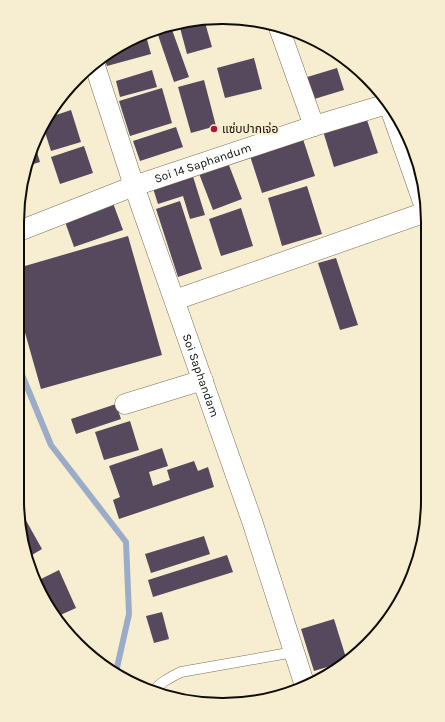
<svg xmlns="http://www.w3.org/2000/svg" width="445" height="722" viewBox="0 0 445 722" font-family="Karla,'Noto Sans Thai',sans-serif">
<rect width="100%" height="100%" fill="#f7eed1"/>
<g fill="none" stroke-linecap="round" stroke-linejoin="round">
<path stroke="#9aacc7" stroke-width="6" d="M 18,365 L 51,445 L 126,542 L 129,614 L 116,672"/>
</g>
<g fill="#57495d">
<path d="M 195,19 L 204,19 L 212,47 L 187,54 L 179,24 Z"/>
<path d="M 171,27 L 189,77 L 174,82 L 157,32 Z"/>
<path d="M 146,36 L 151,54 L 107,66 L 104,58 L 120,45 Z"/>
<path d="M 254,58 L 262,89 L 225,98 L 217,68 Z"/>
<path d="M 354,67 L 361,75 L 357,76 Z"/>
<path d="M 337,68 L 344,90 L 311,100 L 304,78 Z"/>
<path d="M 152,70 L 157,87 L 120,97 L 116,81 Z"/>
<path d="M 204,80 L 216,126 L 191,133 L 178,87 Z"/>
<path d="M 162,88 L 172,123 L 130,136 L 119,101 Z"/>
<path d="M 71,110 L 81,142 L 51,151 L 43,126 L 47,118 Z"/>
<path d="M 366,117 L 378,153 L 334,167 L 323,131 Z"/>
<path d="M 176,127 L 183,147 L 140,161 L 133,141 Z"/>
<path d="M 302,136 L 315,176 L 262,193 L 249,153 Z"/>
<path d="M 34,142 L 40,162 L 27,166 L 33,144 Z"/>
<path d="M 84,146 L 93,173 L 60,184 L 51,157 Z"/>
<path d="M 227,160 L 242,199 L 213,210 L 198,171 Z"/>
<path d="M 191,170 L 205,215 L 190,219 L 183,196 L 158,204 L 151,182 Z"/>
<path d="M 307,186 L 322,234 L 282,246 L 268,198 Z"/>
<path d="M 180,201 L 202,269 L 178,277 L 156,209 Z"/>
<path d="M 113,203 L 123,230 L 74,247 L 64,219 Z"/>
<path d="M 241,208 L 253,246 L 221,256 L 209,219 Z"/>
<path d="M 128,236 L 162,355 L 41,389 L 18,308 L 18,268 Z"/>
<path d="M 336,258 L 358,325 L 340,330 L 318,263 Z"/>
<path d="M 116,404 L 121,419 L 76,434 L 71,419 Z"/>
<path d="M 130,421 L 139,450 L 104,460 L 95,432 Z"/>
<path d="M 162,448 L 168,466 L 149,472 L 153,486 L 170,480 L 167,470 L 194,461 L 198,471 L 208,467 L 214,487 L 119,519 L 113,500 L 120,497 L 109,466 Z"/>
<path d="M 19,508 L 42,549 L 27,558 L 18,508 Z"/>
<path d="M 204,536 L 210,554 L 151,573 L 145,554 Z"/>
<path d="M 227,555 L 233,572 L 153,597 L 148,580 Z"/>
<path d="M 59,570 L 76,608 L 56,617 L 37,581 Z"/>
<path d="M 162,612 L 169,639 L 154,643 L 146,616 Z"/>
<path d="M 334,619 L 347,661 L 314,671 L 301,629 Z"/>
<path d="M 339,668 L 337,670 L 314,682 L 312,677 Z"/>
</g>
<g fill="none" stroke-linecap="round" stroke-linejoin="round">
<g stroke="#787057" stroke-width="11">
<path id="service" d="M 153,692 C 160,682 171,677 181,672 L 294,652"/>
</g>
<g stroke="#787057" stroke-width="21">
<g id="minor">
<path d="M 278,25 L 314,126"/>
<path id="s1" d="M 95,66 L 134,186 L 252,521 L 305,686"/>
<path d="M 390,108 L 428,216"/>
<path id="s2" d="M 19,231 L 134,186 L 314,126 L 387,104"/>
<path d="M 175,300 L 426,212"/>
<path d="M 125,404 L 203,380"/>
</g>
</g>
<use href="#service" stroke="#fff" stroke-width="10"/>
<use href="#minor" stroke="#fff" stroke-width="20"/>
</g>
<circle fill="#ad1834" stroke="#f7eed1" stroke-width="1.5" cx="214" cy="129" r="4"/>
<g text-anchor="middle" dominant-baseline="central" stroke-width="4" stroke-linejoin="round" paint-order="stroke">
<g font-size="12" fill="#0f0c04" stroke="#f7eed1" text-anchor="start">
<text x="222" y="129">แซ่บปากเจ่อ</text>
</g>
<g font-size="12" fill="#0f0c04" stroke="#f7eed1">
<text stroke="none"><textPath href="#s2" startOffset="196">Soi 14 Saphandum</textPath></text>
<text stroke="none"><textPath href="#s1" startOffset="327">Soi Saphandam</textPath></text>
</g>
</g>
<path d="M0 0H445V722H0ZM222 24H223A198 198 0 0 1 421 222V500A198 198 0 0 1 223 698H222A198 198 0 0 1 24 500V222A198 198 0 0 1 222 24Z" fill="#f7eed1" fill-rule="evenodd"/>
<path fill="none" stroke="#0f0c04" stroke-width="2" d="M222 24H223A198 198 0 0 1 421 222V500A198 198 0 0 1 223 698H222A198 198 0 0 1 24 500V222A198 198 0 0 1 222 24Z"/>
</svg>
